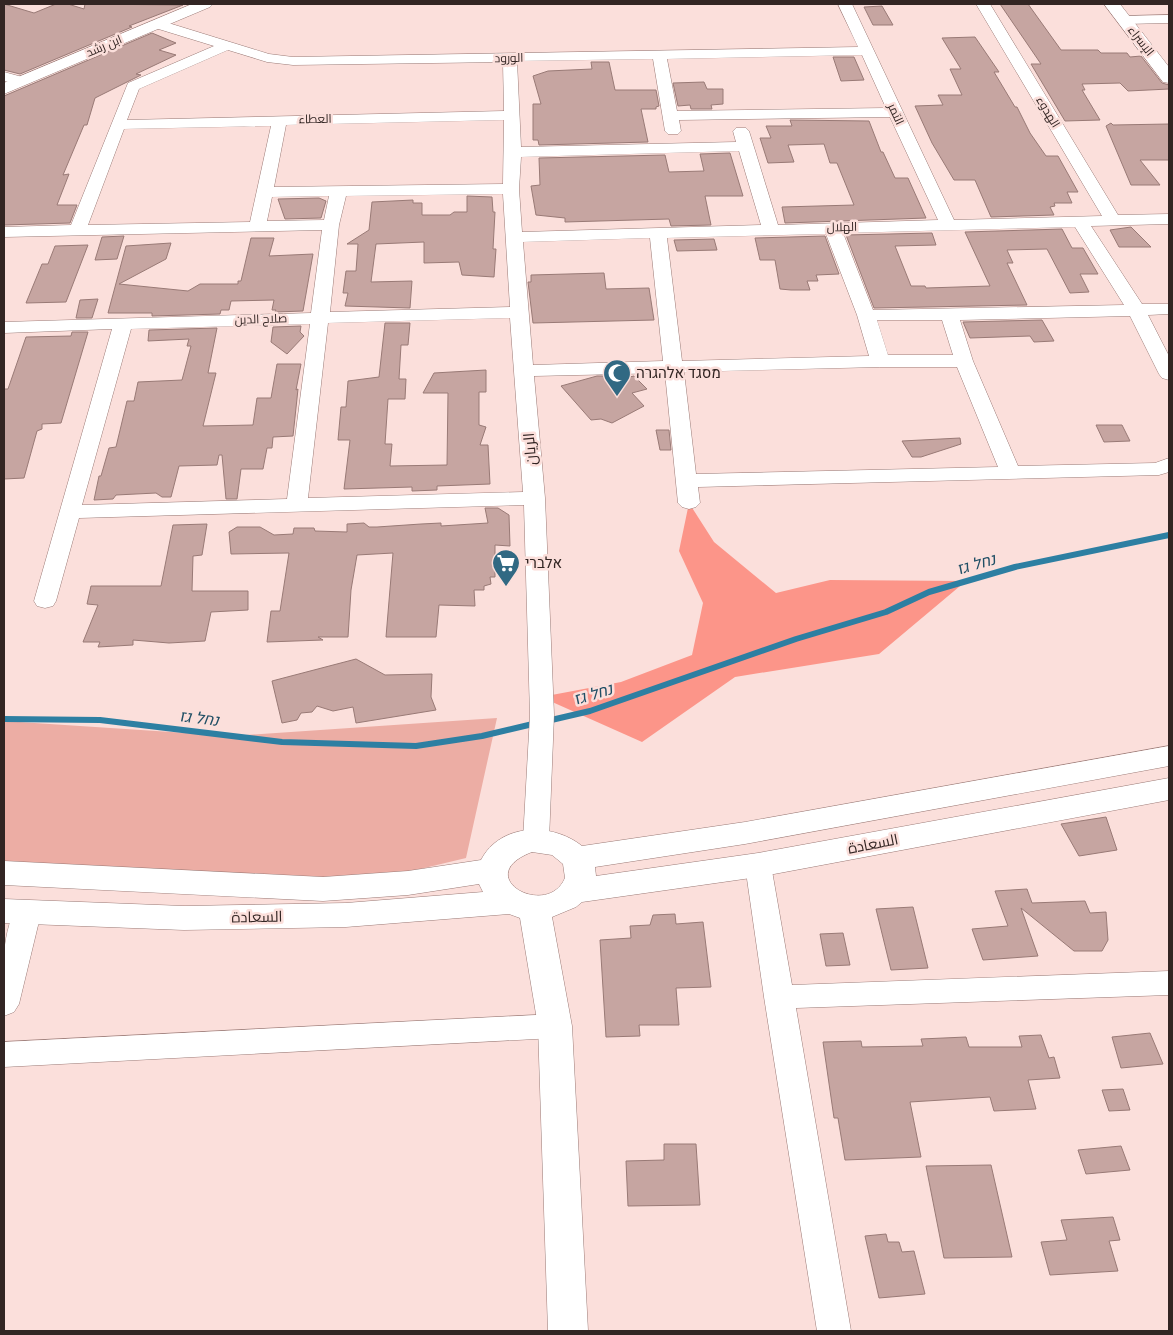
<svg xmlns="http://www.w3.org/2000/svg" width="1173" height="1335" viewBox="0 0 1173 1335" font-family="'Fira Sans',Cairo,Heebo,sans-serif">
<rect width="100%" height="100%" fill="#fbdfdb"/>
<path fill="#ecada4" d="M 497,718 L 466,858 L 341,888 L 4,861 L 4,721 L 232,736 Z"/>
<path fill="#fc9589" d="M 689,503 L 714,542 L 776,593 L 830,580 L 966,581 L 879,654 L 735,677 L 642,742 L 541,697 L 621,682 L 692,655 L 703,603 L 679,551 Z"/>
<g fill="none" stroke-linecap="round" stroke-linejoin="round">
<g stroke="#2d7fa2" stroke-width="6">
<path d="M 4,719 L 100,720 L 282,742 L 416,746 L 482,736 L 537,723"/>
<path d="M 547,721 L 590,711 L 796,639 L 886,612 L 929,592 L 1015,567 L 1169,535"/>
</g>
</g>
<g fill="#c6a5a1" stroke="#997a76">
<path d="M 4,4 L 34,13 L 56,4 L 68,4 L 84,9 L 85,4 L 183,5 L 129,26 L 132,27 L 20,74 L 4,70 Z"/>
<path d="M 1000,4 L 1028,4 L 1061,50 L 1098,50 L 1101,53 L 1127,53 L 1130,57 L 1141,56 L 1162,83 L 1169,85 L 1169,89 L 1128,91 L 1120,83 L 1082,84 L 1085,90 L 1082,90 L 1100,120 L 1065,121 L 1031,64 L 1041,64 Z"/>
<path d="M 882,6 L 893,25 L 873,25 L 864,7 Z"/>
<path d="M 152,33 L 176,43 L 159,50 L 176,55 L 136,74 L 141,75 L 95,98 L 87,125 L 84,125 L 63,175 L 69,174 L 57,205 L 77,205 L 70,223 L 4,225 L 4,96 Z"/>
<path d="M 975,37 L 999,72 L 994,72 L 1015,107 L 1017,107 L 1030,133 L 1046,156 L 1058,156 L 1078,192 L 1067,192 L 1072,203 L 1054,203 L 1055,206 L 1050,207 L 1054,215 L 991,217 L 975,180 L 954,180 L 932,143 L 915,106 L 943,105 L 938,95 L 962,95 L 950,69 L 961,69 L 942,38 Z"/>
<path d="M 833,57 L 854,57 L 864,80 L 841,81 Z"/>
<path d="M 591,62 L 609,62 L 615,90 L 656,90 L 659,106 L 656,107 L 656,109 L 641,109 L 648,142 L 539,145 L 538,140 L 533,140 L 533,104 L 541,104 L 533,76 L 548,71 L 592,69 Z"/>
<path d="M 704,82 L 707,89 L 723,89 L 723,104 L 711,105 L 712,109 L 691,109 L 690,105 L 678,106 L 673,83 Z"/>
<path d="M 790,120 L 869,121 L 881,152 L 883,152 L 895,178 L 908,178 L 926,218 L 785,223 L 782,207 L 854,205 L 837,163 L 830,163 L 824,144 L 788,145 L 794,162 L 768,163 L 760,138 L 771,138 L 766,126 L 792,126 Z"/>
<path d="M 1111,123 L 1113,125 L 1169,124 L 1169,160 L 1140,160 L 1160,185 L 1131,185 L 1106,126 Z"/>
<path d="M 730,153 L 743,196 L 705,196 L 711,225 L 671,226 L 669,219 L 565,222 L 565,218 L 536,215 L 531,186 L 540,185 L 539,158 L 665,155 L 669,172 L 704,171 L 700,154 Z"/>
<path d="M 467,196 L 492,197 L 493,212 L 495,212 L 493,249 L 496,249 L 494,277 L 462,275 L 459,262 L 424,263 L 424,242 L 376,244 L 371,282 L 412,281 L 410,308 L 345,306 L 348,293 L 343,293 L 346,271 L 356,271 L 358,244 L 347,244 L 369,230 L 372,202 L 413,200 L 413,203 L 422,203 L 422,215 L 450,215 L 454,212 L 467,212 Z"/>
<path d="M 319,198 L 326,201 L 321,218 L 285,219 L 278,199 Z"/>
<path d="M 1131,227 L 1151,247 L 1119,247 L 1110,230 Z"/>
<path d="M 1062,229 L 1072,248 L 1083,248 L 1098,274 L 1080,274 L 1089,292 L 1070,293 L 1047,249 L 1007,250 L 1013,263 L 1007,263 L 1027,305 L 874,308 L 846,235 L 932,233 L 936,245 L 895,246 L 911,286 L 925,286 L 926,288 L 990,286 L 965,232 Z"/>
<path d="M 124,236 L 117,259 L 95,260 L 102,237 Z"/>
<path d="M 825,236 L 839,274 L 816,275 L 818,281 L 807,281 L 810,290 L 791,290 L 780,289 L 775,260 L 760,260 L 755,238 Z"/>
<path d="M 251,238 L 274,238 L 269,256 L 313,254 L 303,311 L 275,312 L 276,310 L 272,310 L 274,300 L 231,301 L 229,310 L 221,310 L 220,314 L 152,316 L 152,313 L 108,313 L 126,246 L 171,243 L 166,259 L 119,284 L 188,291 L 200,284 L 238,284 L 238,281 L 241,281 Z"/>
<path d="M 714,239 L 717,250 L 677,251 L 674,240 Z"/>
<path d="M 88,245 L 66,302 L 26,303 L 42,264 L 48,264 L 55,246 Z"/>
<path d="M 604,273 L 606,289 L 649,288 L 654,320 L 533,323 L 528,282 L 531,282 L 531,275 Z"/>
<path d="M 98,299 L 92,318 L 76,318 L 80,300 Z"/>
<path d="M 1042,320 L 1054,341 L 1034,342 L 1030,336 L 970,338 L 963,322 Z"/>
<path d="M 385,323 L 410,323 L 408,345 L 401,345 L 399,379 L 406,379 L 405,399 L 388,399 L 385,444 L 392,444 L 390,466 L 447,465 L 448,393 L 423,393 L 434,373 L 486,370 L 486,392 L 479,392 L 479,425 L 486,427 L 480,445 L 488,445 L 490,484 L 437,486 L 437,490 L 412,491 L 412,487 L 344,489 L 350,440 L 338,440 L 341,407 L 346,407 L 348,381 L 379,377 Z"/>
<path d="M 301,326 L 300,332 L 304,336 L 287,354 L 271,342 L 273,327 Z"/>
<path d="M 217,328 L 208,373 L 216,373 L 203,426 L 253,425 L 257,398 L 271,398 L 277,364 L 301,364 L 296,390 L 298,389 L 293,436 L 273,437 L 272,448 L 267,448 L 263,469 L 241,469 L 237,499 L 226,499 L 222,455 L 219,455 L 217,465 L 179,466 L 171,497 L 162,497 L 156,493 L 116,495 L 113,499 L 94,500 L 99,476 L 101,476 L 109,448 L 116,447 L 127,401 L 134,401 L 138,382 L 182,380 L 191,346 L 187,346 L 189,339 L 148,341 L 149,330 Z"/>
<path d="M 72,332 L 88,332 L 61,423 L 42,424 L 42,429 L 37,431 L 24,478 L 4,479 L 4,389 L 8,389 L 26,337 L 71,336 Z"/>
<path d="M 597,376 L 608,376 L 612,381 L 634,376 L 647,389 L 632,393 L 644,406 L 612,423 L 601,419 L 591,420 L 561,386 Z"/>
<path d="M 1096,425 L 1122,425 L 1130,441 L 1104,442 Z"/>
<path d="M 656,430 L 669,430 L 671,450 L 660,450 Z"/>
<path d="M 960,438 L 961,444 L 921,457 L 912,457 L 902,441 Z"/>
<path d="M 485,508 L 498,508 L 509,515 L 510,546 L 495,545 L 495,577 L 490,577 L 491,584 L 484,586 L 484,590 L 474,590 L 475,606 L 439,605 L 436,637 L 386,637 L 393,553 L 357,555 L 351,590 L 348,637 L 318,637 L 323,640 L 267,642 L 271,611 L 280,611 L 289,553 L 231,554 L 229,532 L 237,527 L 260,527 L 274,535 L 293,534 L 294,528 L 314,528 L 315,531 L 347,532 L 347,524 L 364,523 L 369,527 L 377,527 L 421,524 L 441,523 L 441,526 L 488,523 Z"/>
<path d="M 207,524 L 202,555 L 193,556 L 192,591 L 248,591 L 248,610 L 211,612 L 205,641 L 169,643 L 133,640 L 133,645 L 98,647 L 100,642 L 83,642 L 98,605 L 87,604 L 91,586 L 161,586 L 173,525 Z"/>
<path d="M 356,659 L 385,675 L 432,674 L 431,697 L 436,710 L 356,723 L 353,707 L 333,711 L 317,706 L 312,712 L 301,713 L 297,720 L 282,723 L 272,681 Z"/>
<path d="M 1106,817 L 1117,850 L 1079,856 L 1061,824 Z"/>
<path d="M 1027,889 L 1032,903 L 1085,901 L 1090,913 L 1106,912 L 1108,940 L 1102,951 L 1074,951 L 1021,908 L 1038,956 L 983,960 L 972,929 L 1008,926 L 995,891 Z"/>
<path d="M 913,907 L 928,968 L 891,970 L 876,909 Z"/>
<path d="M 675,914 L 676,924 L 703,922 L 711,987 L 676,988 L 679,1025 L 639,1025 L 640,1036 L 606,1037 L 600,940 L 631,938 L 630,926 L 650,925 L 653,915 Z"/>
<path d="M 843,933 L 850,965 L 826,966 L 820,934 Z"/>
<path d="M 1150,1033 L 1163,1064 L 1121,1068 L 1112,1037 Z"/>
<path d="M 1041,1035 L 1049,1058 L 1054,1057 L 1060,1078 L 1028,1080 L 1036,1109 L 994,1111 L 990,1097 L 910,1102 L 921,1157 L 845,1160 L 838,1118 L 834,1118 L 823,1042 L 861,1041 L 862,1047 L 923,1046 L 921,1039 L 966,1037 L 969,1047 L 1022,1047 L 1019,1036 Z"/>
<path d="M 1123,1089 L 1130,1110 L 1109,1111 L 1102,1090 Z"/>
<path d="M 664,1144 L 696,1144 L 700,1205 L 628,1206 L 626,1161 L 664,1160 Z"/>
<path d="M 1121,1146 L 1130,1170 L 1086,1174 L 1078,1150 Z"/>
<path d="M 991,1165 L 1012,1257 L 944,1258 L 926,1166 Z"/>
<path d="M 1113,1217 L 1120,1240 L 1109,1241 L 1118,1271 L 1050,1275 L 1041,1242 L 1067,1240 L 1061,1220 Z"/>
<path d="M 886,1234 L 888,1242 L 899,1242 L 902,1252 L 914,1251 L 925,1294 L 879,1298 L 865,1236 Z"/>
</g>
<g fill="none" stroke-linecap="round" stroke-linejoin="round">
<g stroke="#9b7b77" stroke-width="1">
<g id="minor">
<path d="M 838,4 L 852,4 L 954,220 L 1102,216 L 976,4 L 990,4 L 1118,215 L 1169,214 L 1169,224 L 1091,226 L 1142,304 L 1169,304 L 1169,314 L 1148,315 L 1169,356 L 1169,380 L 1162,378 L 1159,374 L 1130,316 L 960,320 L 973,361 L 1018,466 L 1155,463 L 1169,458 L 1169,472 L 1159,475 L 698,487 L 700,503 L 696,507 L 689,509 L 682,507 L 678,503 L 665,373 L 534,376 L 545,498 L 554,715 L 549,840 L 545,847 L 536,850 L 527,847 L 523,840 L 530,715 L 524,505 L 79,518 L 56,601 L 53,606 L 45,608 L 37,606 L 34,601 L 112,329 L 4,333 L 4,322 L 311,313 L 322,230 L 4,237 L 4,227 L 71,225 L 128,83 L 214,46 L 152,27 L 150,24 L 152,21 L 162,21 L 269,54 L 293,57 L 858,47 ZM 228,50 L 267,62 L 293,65 L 503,62 L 504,111 L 127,120 L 139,89 ZM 862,55 L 886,108 L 677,111 L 667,59 ZM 653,59 L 665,131 L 668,134 L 678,134 L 681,131 L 679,120 L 890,117 L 938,220 L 778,225 L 749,131 L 746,128 L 736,128 L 733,131 L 736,142 L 521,147 L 517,61 ZM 504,120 L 503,184 L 274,187 L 286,125 ZM 271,126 L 250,222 L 88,225 L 124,129 ZM 739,151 L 761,225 L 522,232 L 519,189 L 521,157 ZM 503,194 L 510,307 L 330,312 L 339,225 L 346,196 ZM 329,196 L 324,220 L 267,221 L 272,197 ZM 1075,227 L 1124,305 L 873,310 L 843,233 ZM 826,234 L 857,315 L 869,356 L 682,361 L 667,238 ZM 650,238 L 663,361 L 533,365 L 523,242 ZM 510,318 L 523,492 L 308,498 L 328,323 ZM 877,320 L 942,320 L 953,355 L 888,355 ZM 310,324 L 287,499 L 82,505 L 131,329 ZM 880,367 L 957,367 L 998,467 L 696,474 L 684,372 Z"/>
<path d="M 1169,15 L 1169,23 L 1124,24 L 1117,20 L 1124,16 Z"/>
<path d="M 4,72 L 26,78 L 28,81 L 26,84 L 21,85 L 4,81 Z"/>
<path d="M 758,855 L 767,858 L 771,865 L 792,985 L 1169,971 L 1169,995 L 796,1008 L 851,1331 L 817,1331 L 764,997 L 745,865 L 749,858 Z"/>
<path d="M 27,902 L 37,905 L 41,913 L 19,1004 L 14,1012 L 4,1016 C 2,981 0,938 17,905 Z"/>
<path d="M 555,1014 L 565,1017 L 570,1026 L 565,1035 L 555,1038 L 4,1067 L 4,1042 Z"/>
</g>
</g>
<g stroke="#9b7b77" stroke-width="1">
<g id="tertiary">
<path d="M 192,4 L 213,4 L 210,7 L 4,94 L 4,83 Z"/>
<path d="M 1104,4 L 1120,4 L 1169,67 L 1169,83 L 1163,82 Z"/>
<path d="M 1169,746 L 1169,766 L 745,844 L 595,867 L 596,876 L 758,853 L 1169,778 L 1169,800 L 758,877 L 582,902 L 576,907 L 552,917 L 572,1026 L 588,1331 L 548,1331 L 538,1026 L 520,918 L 509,914 L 346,927 L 184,930 L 4,923 L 4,899 L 184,906 L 346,903 L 483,892 L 479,884 L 408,895 L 323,901 L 4,885 L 4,861 L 323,877 L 408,871 L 481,860 C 500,823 552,822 582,846 L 745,822 ZM 532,852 L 552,855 L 563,864 L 565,878 C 547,920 469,876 532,852 Z"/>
</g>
</g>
<use href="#minor" fill="#fff" fill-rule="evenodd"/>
<use href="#tertiary" fill="#fff" fill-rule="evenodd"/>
</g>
<defs>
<g id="mosque-pin" transform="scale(1.4375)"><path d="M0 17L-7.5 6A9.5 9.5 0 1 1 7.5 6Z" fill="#316983" stroke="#fbdfdb"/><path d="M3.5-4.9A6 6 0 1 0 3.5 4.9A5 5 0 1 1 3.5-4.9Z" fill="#fff"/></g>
<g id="supermarket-pin" transform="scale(1.4375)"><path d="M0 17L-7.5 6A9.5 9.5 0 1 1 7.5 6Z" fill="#316983" stroke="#fbdfdb"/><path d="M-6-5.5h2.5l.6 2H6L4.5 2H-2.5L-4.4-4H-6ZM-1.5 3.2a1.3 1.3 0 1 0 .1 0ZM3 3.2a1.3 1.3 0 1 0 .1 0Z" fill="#fff"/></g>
</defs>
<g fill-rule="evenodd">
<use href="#mosque-pin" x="617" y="373"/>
<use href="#supermarket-pin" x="506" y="563"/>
</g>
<g text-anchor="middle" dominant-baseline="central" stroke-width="5" stroke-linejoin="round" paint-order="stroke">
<g font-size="12" fill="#322523" stroke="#fbdfdb">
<text transform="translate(1141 41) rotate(52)">الإسراء</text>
<text transform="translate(104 46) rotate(-23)">ابن رشد</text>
<text transform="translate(509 58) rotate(-1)">الورود</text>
<text transform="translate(1048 112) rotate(59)">الهدوء</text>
<text transform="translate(896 114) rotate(65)">التمر</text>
<text transform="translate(315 119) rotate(-1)">العطاء</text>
<text transform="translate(842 227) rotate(-1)">الهلال</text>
<text transform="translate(261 319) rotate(-2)">صلاح الدين</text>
</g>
<g font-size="15" fill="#322523" stroke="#fbdfdb" text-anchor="start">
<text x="636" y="373">מסגד אלהגרה</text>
<text x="525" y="563">אלברי</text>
</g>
<g font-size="15" fill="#322523" stroke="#fbdfdb">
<text transform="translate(530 449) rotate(-95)">الريان</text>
<text transform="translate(873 844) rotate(-11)">السعادة</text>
<text transform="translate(257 917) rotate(-1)">السعادة</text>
</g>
<g font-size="16" font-style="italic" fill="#204f65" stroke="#fbdfdb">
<text transform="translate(976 564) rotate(-16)">נחל גז</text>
<text transform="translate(593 694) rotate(-17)">נחל גז</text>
<text transform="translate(199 718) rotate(7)">נחל גז</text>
</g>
</g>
<rect width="1173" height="1335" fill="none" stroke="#322523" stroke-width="10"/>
</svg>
